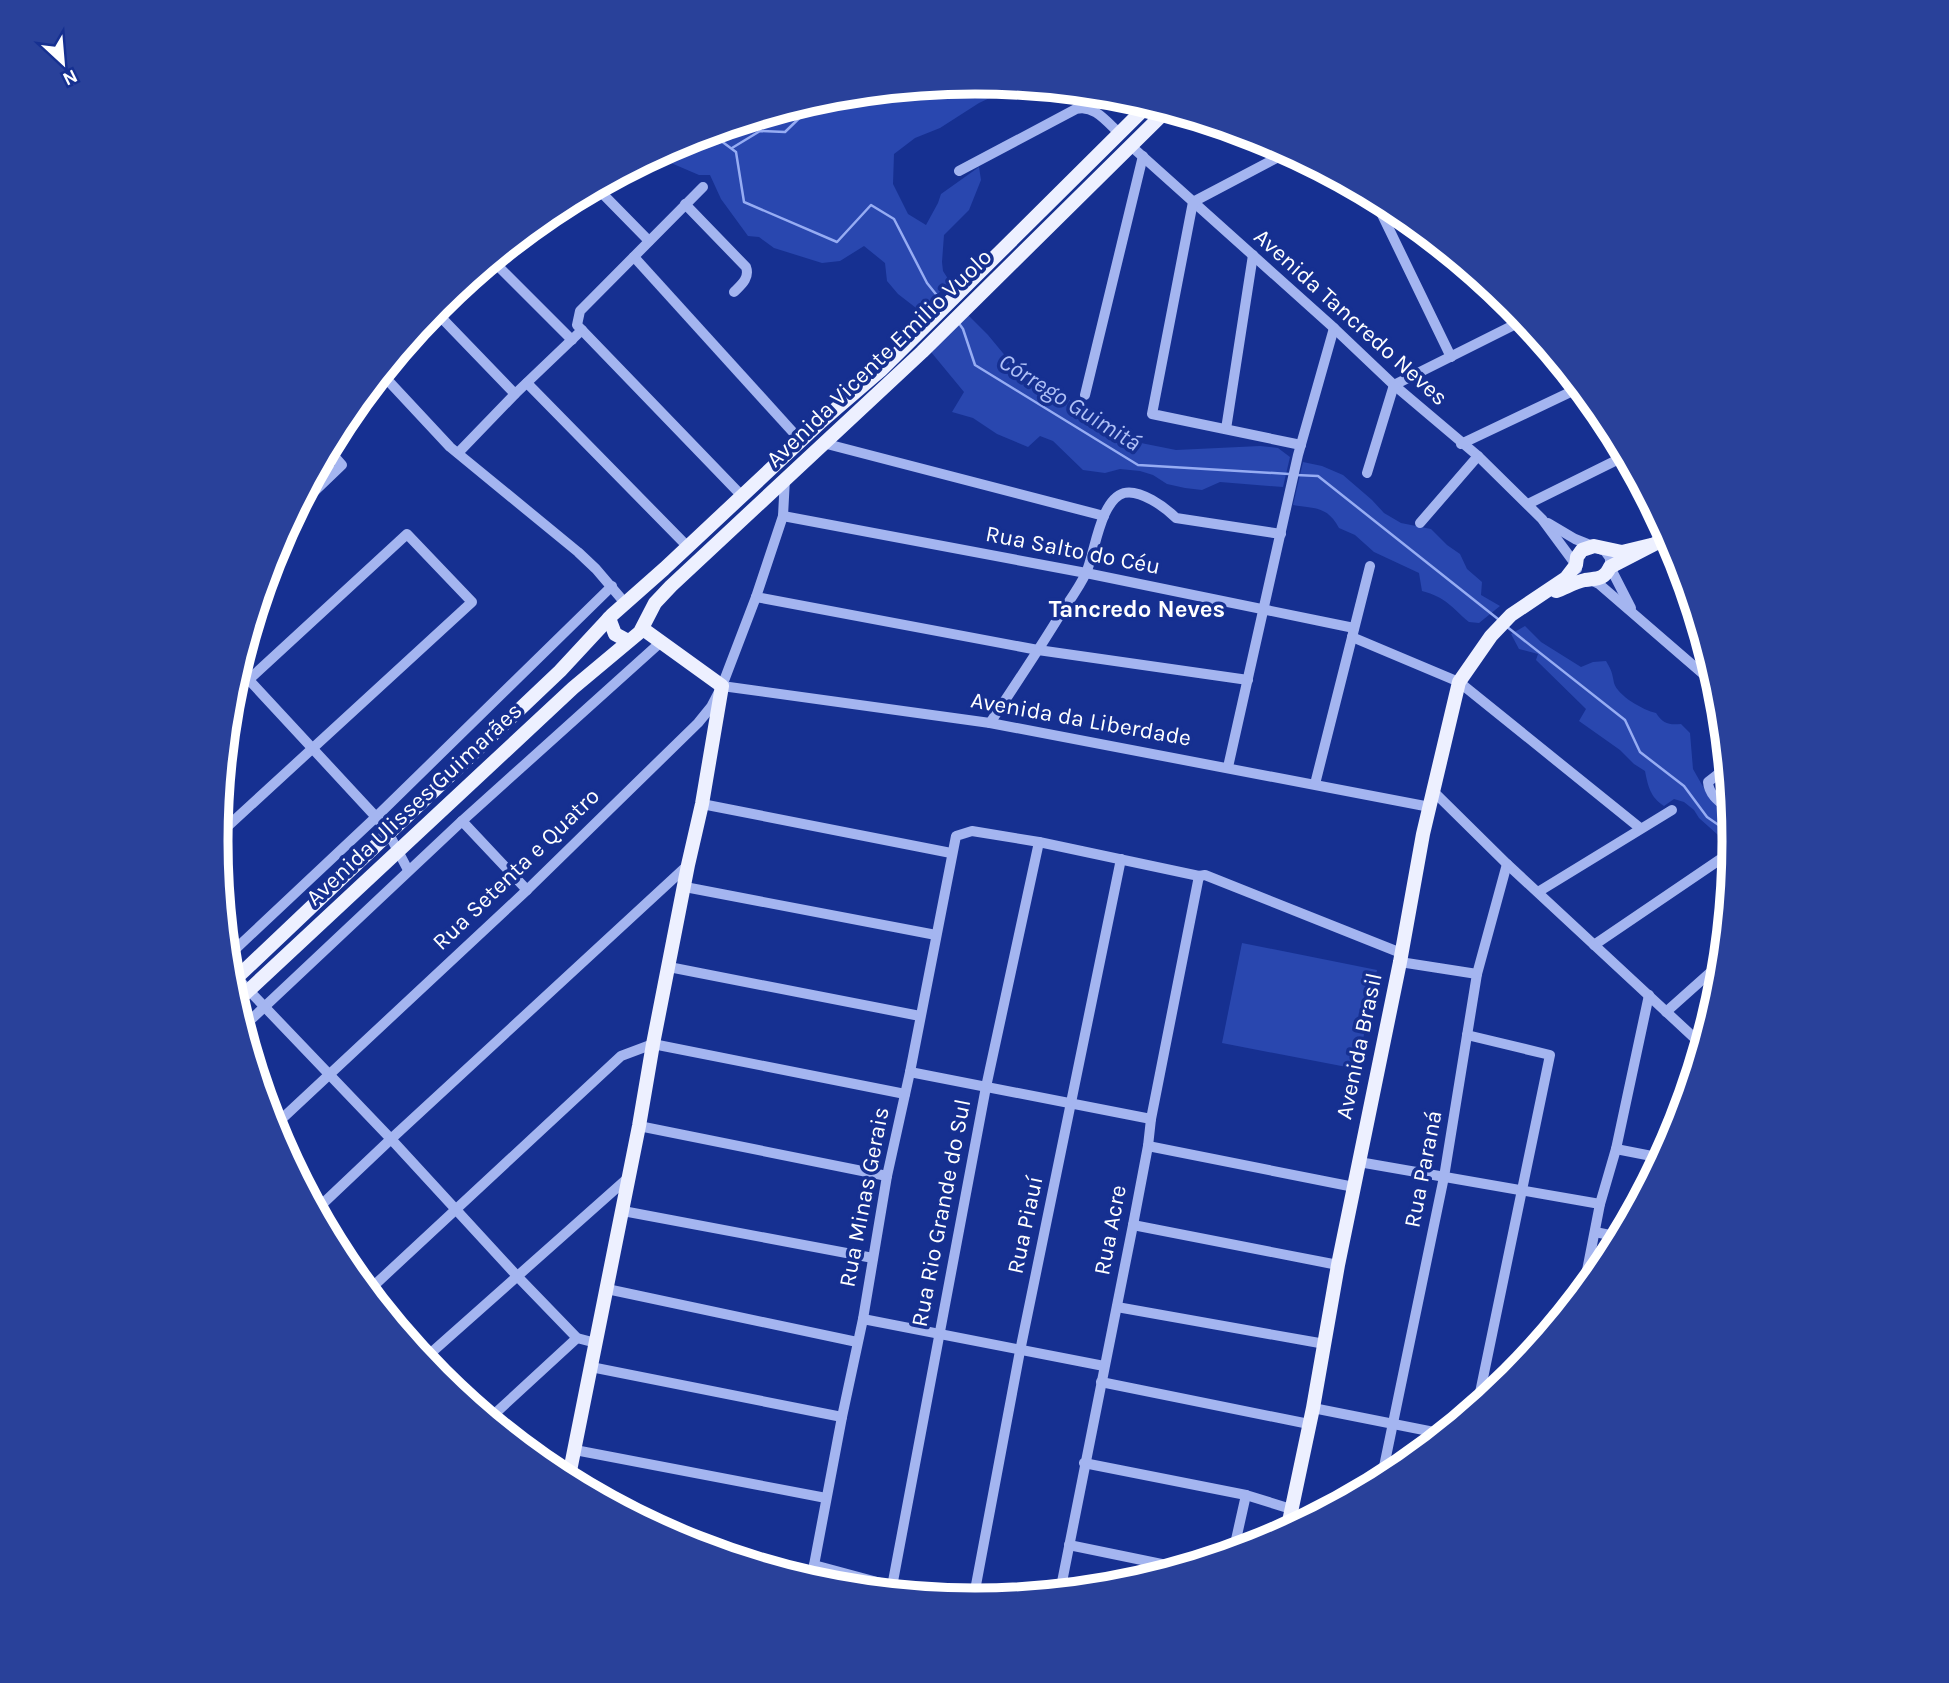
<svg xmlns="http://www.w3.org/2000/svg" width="1949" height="1683" viewBox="0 0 1949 1683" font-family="Karla,sans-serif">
<rect width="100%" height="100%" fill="#163091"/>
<g fill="#2947af">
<path d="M 975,82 L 1015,86 L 979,103 L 940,128 L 915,138 L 894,154 L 893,184 L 908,214 L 926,225 L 938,203 L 941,194 L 979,167 L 981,180 L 969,210 L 944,235 L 942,262 L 943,271 L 950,282 L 920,311 L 898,294 L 887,281 L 885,263 L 864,246 L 840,261 L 822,263 L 774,248 L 759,237 L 748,236 L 721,199 L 710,175 L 699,175 L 671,163 L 649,159 L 684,140 L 827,97 Z"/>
<path d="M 968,315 L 988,335 L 1012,364 L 1025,375 L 1043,382 L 1085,410 L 1103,426 L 1121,439 L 1176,450 L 1260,446 L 1278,448 L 1290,457 L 1283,487 L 1220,482 L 1202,490 L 1185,488 L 1167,484 L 1153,475 L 1140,471 L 1120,469 L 1105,473 L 1083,470 L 1053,441 L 1040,436 L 1028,447 L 997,434 L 973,418 L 952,412 L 964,392 L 931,352 Z"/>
<path d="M 1303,462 L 1322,466 L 1343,475 L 1372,500 L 1384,513 L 1401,523 L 1431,529 L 1447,545 L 1460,554 L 1467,569 L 1482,582 L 1481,595 L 1500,606 L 1479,623 L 1469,622 C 1452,608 1446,597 1422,591 L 1419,573 L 1374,552 L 1355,535 L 1339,528 C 1327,506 1316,509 1293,505 Z"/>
<path d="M 1525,626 L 1541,642 L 1581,667 L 1593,662 L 1606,661 C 1612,671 1612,673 1614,683 C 1618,696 1643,710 1656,713 C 1663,724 1669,725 1681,724 L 1690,733 L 1693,769 L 1706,792 L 1717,805 L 1731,817 L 1734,841 L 1728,835 L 1718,835 L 1699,818 L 1694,810 L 1684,802 L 1674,799 L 1664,806 C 1650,797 1648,786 1645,771 L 1634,764 L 1620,750 L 1579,721 L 1586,709 L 1536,660 L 1538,654 L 1519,649 L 1511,634 Z"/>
<path d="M 1242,943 L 1377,970 L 1357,1069 L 1222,1043 Z"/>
</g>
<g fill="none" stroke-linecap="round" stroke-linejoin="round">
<g stroke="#96acf3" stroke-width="2.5">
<path d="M 709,132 L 736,152 L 744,202 L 837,242 L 871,205 L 894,219 L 927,283 L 943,303"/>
<path d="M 732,148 L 760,131 L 785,132 L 819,99"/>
<path d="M 958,322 L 963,329 L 975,365 L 1138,465 L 1289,474"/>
<path d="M 1296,475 L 1318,476 L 1498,619"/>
<path d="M 1506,626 L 1625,720 L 1640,752 L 1684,786 L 1707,817 L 1733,835"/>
</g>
<g stroke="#a4b5f0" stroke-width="10">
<path d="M 1131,146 L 1334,328 L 1394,385 L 1478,456 L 1542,519 L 1576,565 L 1577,569"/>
<path d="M 1288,152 L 1193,202 L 1152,414 L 1301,445"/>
<path d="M 959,171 L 1076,109 C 1094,104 1107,122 1119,133"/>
<path d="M 596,187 L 649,241"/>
<path d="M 703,187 L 580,311 L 577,325 L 742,496"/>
<path d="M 1374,198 L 1451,357"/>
<path d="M 685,204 L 746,267 C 750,278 741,285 734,292"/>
<path d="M 634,257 L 801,441"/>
<path d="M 492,260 L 572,340"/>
<path d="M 434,310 L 515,394"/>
<path d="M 381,373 L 450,447 L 578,552 L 596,569 L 625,603"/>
<path d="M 527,383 L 688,547"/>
<path d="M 1085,395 L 1143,156"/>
<path d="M 1226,429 L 1253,255"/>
<path d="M 823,443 L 1104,516"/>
<path d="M 1461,444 L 1579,388"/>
<path d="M 458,453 L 515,394 L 582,330"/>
<path d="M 1367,473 L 1394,385 L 1524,320"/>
<path d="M 1528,504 L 1625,456"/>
<path d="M 296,509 L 342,465 L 328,449"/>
<path d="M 783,516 L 1086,573 L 1354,628"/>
<path d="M 1420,523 L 1478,456"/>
<path d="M 1548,523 L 1575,539 L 1605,551 L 1610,558 L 1610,567 L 1631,608"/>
<path d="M 1589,579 L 1599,584 L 1717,686"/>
<path d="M 756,597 L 1038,650 L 1248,680"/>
<path d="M 1352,637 L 1459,682 L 1640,828"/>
<path d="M 238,668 L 376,817 L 389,834 L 408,870"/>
<path d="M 722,686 L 990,723 L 1430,807"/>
<path d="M 990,723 C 1014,687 1038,651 1060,615 C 1069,601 1079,588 1086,573 C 1095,553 1100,500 1124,493 C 1140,489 1165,507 1176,518 L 1281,534"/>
<path d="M 1228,767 L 1298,455 L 1334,328"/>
<path d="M 1726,768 L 1708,782 C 1709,796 1721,803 1731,811"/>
<path d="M 1315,784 L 1370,566"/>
<path d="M 1434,792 L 1507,864 L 1702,1045"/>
<path d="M 702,804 L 951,853"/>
<path d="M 462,821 L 527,890"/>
<path d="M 216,837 L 472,602 L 407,534 L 230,697"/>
<path d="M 685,887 L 936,935"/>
<path d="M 1538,892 L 1672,810"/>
<path d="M 1594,945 L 1731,852"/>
<path d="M 227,957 L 376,817 L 612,586"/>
<path d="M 1400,962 L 1477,974"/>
<path d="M 669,967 L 920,1016"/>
<path d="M 237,978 L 391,1139 L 518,1277 L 577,1338 L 596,1343"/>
<path d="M 1666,1012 L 1722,962"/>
<path d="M 242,1028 L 462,821 L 662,641"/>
<path d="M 1467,1035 L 1550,1055 L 1477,1407"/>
<path d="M 910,1072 L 1151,1119"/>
<path d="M 639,1126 L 887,1176"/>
<path d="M 272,1128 L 527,890 L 698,723 L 711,707 L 722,686 L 756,597 L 783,516 L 785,478"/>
<path d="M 1148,1146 L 1354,1187"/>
<path d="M 1616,1149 L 1662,1158"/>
<path d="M 1359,1162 L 1600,1204"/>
<path d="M 315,1211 L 391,1139 L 688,865"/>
<path d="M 623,1211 L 873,1258"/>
<path d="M 1133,1225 L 1338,1265"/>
<path d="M 1595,1232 L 1620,1237"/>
<path d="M 607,1289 L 857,1342"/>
<path d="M 1583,1291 L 1600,1204 L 1616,1149 L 1649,995"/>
<path d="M 367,1292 L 621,1056 L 653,1044 L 905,1094"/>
<path d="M 1117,1307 L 1325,1344"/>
<path d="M 863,1319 L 1104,1366"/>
<path d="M 423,1360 L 629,1177"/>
<path d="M 591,1367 L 842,1417"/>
<path d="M 1101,1382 L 1309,1424"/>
<path d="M 1313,1408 L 1444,1434"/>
<path d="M 488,1420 L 577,1338"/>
<path d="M 575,1450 L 826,1498"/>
<path d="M 1084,1463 L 1246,1495 L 1291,1509"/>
<path d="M 1381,1481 L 1444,1177 L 1477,974 L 1507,864"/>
<path d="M 1069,1545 L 1181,1568"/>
<path d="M 1233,1553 L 1246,1495"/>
<path d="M 814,1565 L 892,1586 L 978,1600"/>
<path d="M 811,1581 L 842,1417 L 863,1319 L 887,1176 L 910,1072 L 956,836 L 972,831 L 1039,842 L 1199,876 L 1205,875 L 1401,953"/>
<path d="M 891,1592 L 986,1087 L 1039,842"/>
<path d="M 1060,1592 L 1133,1225 L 1148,1146 L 1151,1119 L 1199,876"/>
<path d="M 973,1601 L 1020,1351 L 1121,859"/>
</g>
<g stroke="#edf0ff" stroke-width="14">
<path d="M 1556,591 C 1565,588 1575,582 1585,580 C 1597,578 1604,580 1610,567 L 1668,537"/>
<path d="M 609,618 L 615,634 L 628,641"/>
<path d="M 229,985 L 560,671 L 612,615 L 664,569 L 823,420 L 881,370 L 1148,105"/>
<path d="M 234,1004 L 573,688 L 640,632 L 655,603 L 671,586 L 922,352 L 1167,110"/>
<path d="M 568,1481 L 639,1126 L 653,1044 L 688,865 L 702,804 L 722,686 L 643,629"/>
<path d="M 1287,1531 L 1313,1408 L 1338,1265 L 1400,962 L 1423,834 L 1459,682 L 1491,636 L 1511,615 L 1566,578 L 1576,565 L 1577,557 L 1582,550 L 1594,546 L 1622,552 L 1651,545"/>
</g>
</g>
<g text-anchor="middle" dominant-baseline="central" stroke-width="7" stroke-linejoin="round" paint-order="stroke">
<g font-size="23" fill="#fff" stroke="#163091">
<text transform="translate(1351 317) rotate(42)">Avenida Tancredo Neves</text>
<text transform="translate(879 358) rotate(-44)">Avenida Vicente Emilio Vuolo</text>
<text transform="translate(1073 550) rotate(11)">Rua Salto do Céu</text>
<text transform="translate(1081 719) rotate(10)">Avenida da Liberdade</text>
<text transform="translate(414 804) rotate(-43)">Avenida Ulisses Guimarães</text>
<text transform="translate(516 869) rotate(-44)">Rua Setenta e Quatro</text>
<text transform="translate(1359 1046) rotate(-78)">Avenida Brasil</text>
<text transform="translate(1423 1169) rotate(-79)">Rua Paraná</text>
<text transform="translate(864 1197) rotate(-79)">Rua Minas Gerais</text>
<text transform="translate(941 1213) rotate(-79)">Rua Rio Grande do Sul</text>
<text transform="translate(1025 1225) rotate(-78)">Rua Piauí</text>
<text transform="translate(1110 1230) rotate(-79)">Rua Acre</text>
</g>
<g font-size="24" font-style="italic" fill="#b0c1f7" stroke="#163091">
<text transform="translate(1070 402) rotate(32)">Córrego Guimitá</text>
</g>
<g font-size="24" font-weight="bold" fill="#fff" stroke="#163091">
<text x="1137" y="609">Tancredo Neves</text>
</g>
</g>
<path d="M0 0H1949V1683H0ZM228 841a747 747 0 1 1 1494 0a747 747 0 1 1-1494 0Z" fill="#29419a" fill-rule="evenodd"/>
<path fill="none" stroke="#fff" stroke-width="9" d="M228 841a747 747 0 1 1 1494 0a747 747 0 1 1-1494 0Z"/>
<g transform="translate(63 63) rotate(154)" stroke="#163091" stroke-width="5" paint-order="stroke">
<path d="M0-5L12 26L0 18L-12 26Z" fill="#ffffff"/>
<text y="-10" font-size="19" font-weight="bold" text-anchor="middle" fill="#ffffff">N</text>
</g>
</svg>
